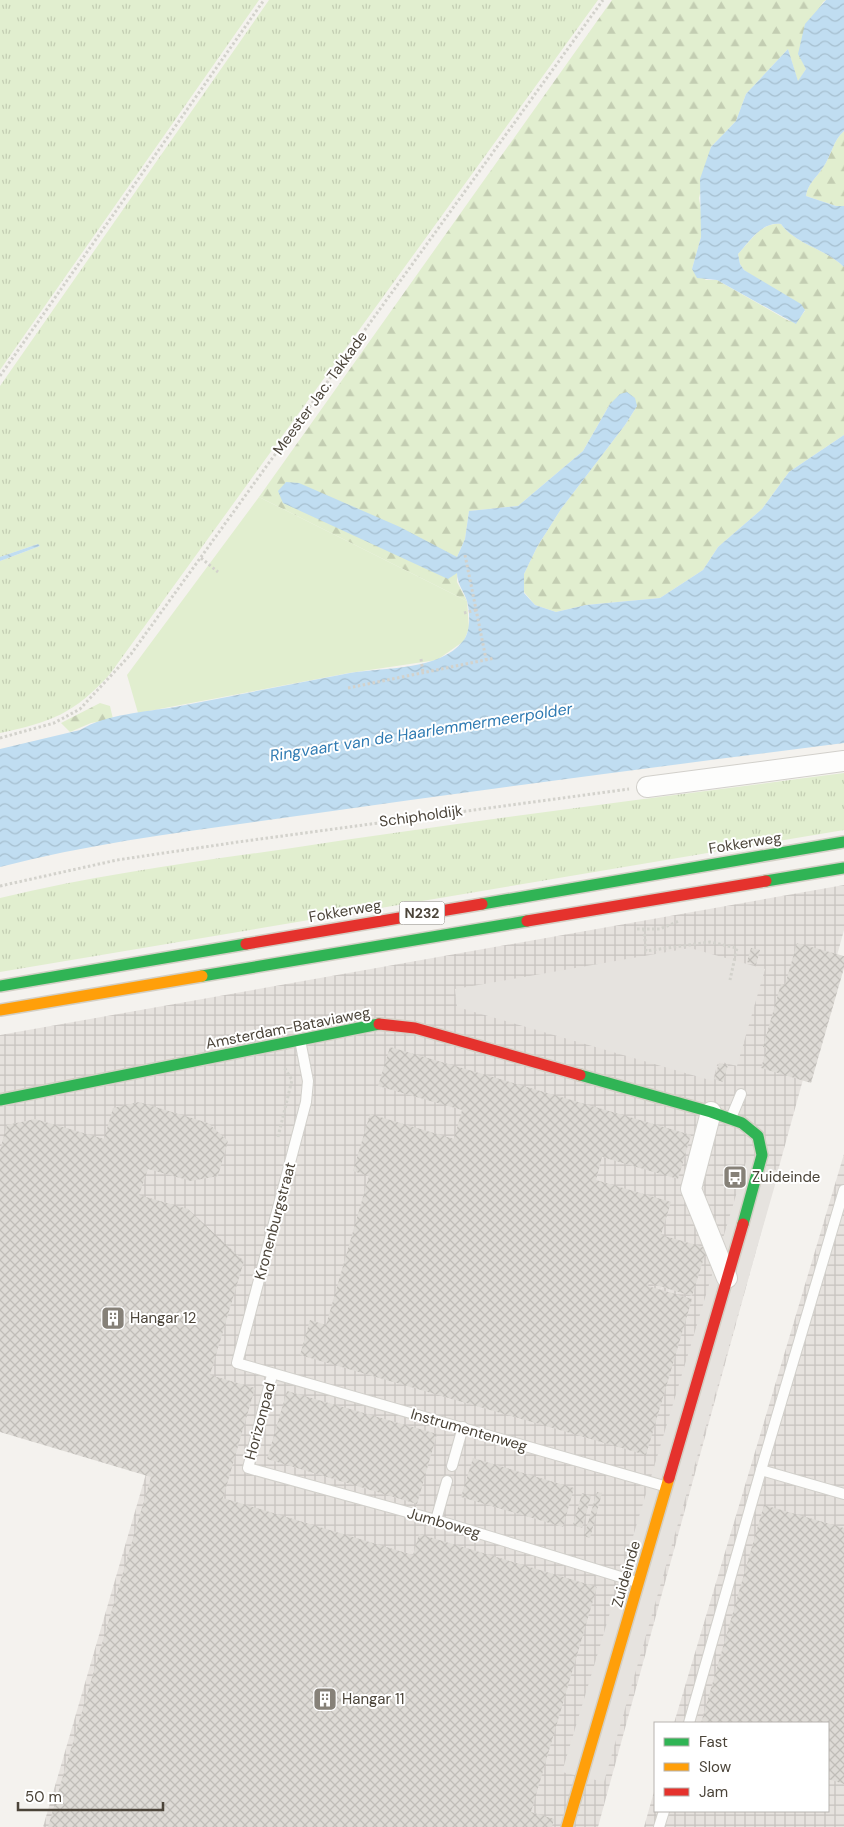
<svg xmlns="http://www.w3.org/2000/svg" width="844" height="1827" viewBox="0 0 844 1827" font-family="'DM Sans',sans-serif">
<defs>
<pattern id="industrial-grid" width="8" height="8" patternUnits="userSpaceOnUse" patternTransform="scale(1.25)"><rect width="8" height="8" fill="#e6e2de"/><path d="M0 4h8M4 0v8" fill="none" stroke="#c7c3bf"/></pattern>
<pattern id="grass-tufts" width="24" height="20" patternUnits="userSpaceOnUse" patternTransform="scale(1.25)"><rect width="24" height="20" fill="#e1eecf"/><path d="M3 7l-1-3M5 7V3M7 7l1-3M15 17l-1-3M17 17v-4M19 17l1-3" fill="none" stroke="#c3cdb2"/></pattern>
<pattern id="forest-firs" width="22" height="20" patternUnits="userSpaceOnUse" patternTransform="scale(1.25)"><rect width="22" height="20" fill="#e1eecf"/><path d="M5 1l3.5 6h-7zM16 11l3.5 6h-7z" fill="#c3cdb2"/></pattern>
<pattern id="water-waves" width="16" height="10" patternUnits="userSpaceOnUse" patternTransform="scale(1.25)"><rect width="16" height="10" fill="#c0ddf1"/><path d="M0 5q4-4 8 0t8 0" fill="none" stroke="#a6bfcf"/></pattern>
<pattern id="building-cross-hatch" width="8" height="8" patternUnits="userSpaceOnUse" patternTransform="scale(1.25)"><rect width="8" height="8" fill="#dedbd6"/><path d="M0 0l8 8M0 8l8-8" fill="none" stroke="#c0bdb8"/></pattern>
</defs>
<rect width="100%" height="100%" fill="#f4f2ee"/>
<g fill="url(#industrial-grid)">
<path d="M 844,885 L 844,930 L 598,1827 L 43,1827 L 150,1460 L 0,1414 L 0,1035 Z"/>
<path d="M 844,1154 L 844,1827 L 644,1827 L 655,1788 L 655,1811 L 828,1811 L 828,1723 L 674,1723 Z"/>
</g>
<g fill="url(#grass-tufts)">
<path d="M 0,0 L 259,0 L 0,370 Z"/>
<path d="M 269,0 L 598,0 L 110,674 C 74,714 51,722 0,733 L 0,561 L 40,546 L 38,544 L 0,557 L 0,386 Z"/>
<path d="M 844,773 L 844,830 L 0,972 L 0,898 C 96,875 194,862 292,848 C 475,820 660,797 844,773 Z"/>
</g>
<g fill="url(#forest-firs)">
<path d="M 612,0 L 826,0 L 823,2 L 802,42 L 799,54 L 806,69 L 798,82 L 788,49 L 746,94 L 736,121 L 711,147 L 699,198 L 702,218 L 701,237 L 692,269 L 706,280 L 717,280 L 789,321 L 800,317 L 805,311 L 744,270 L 740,264 L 738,254 C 750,242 762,221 781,224 C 795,244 826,249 844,267 L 844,435 L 789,472 L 762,509 L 718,547 L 703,570 L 660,598 L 586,605 L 556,612 L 535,605 L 524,592 L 524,574 L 537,547 L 561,509 L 625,425 L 637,406 L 610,404 L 583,451 L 518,506 L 469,511 L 465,539 L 457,557 L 457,582 L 467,601 L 259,497 Z"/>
<path d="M 844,131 L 844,206 L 836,206 L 806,196 C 807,185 816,178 822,169 C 831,157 833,140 844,131 Z"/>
<path d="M 100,703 L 110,706 L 113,719 L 91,723 L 70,732 L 61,723 Z"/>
</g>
<path fill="#e1eecf" d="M 259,497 L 467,601 L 469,628 L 464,641 L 437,660 L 349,673 L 138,713 L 127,675 Z"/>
<g fill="#e6e3df">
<path d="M 690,948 L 765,969 L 737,1066 L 718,1061 L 713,1081 L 457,1007 L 455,989 Z"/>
<path d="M 746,1162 L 779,1171 L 604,1782 L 562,1772 Z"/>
</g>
<g fill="url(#water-waves)">
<path d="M 826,0 L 844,0 L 844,131 C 833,140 831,157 822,169 C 816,178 807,185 806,196 L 836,206 L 844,206 L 844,267 C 826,249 795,244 781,224 C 762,221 749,242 738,254 L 740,264 L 744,270 L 801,304 L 805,310 L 796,324 L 717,280 L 697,278 L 692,269 L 701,237 L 700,179 L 711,147 L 736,121 L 746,94 L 788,49 L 798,81 L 806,69 L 798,54 L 805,24 Z"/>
<path d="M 627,392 L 635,398 L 637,406 L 625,425 L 561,509 L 537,547 L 524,574 L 524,593 L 535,605 L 556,612 L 586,605 L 660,598 L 703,570 L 718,547 L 762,509 L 789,472 L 844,435 L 844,743 C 664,766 484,789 304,815 C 202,830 100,841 0,867 L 0,749 L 80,730 C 107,714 145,712 175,707 C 233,696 291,684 350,673 C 384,667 440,671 463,641 C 471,632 470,612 467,601 C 464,591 457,584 457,573 L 448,579 L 283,503 L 278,491 L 286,482 L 299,483 L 400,527 L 457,557 L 465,539 L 469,511 L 518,506 L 583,451 L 610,404 L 620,394 Z"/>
<path d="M 38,544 L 40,546 L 0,561 L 0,557 Z"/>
</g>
<g fill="url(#building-cross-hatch)">
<path d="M 797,943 L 844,956 L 844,968 L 811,1083 L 761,1068 L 767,1048 L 763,1047 L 781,984 L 785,985 Z"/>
<path d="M 751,948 L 760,950 L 756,965 L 747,962 Z"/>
<path d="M 390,1047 L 691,1135 L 678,1179 L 602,1157 L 596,1180 L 671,1202 L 661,1235 L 707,1248 L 692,1296 L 649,1283 L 648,1286 L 692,1299 L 646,1455 L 300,1355 L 310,1320 L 326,1325 L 369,1176 L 353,1171 L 370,1114 L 454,1139 L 462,1110 L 378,1086 Z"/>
<path d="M 719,1063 L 728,1065 L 723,1082 L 714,1079 Z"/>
<path d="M 139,1102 L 208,1123 L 228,1141 L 218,1176 L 191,1181 L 148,1169 L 139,1195 L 188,1209 L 244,1261 L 210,1375 L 255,1388 L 223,1498 L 413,1555 L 419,1534 L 597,1587 L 531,1812 L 554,1819 L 552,1827 L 48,1827 L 151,1477 L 0,1432 L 0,1150 L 7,1125 L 35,1119 L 104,1139 L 113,1108 Z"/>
<path d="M 287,1391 L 437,1434 L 417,1504 L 267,1459 Z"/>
<path d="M 473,1458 L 574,1488 L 563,1527 L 461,1497 Z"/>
<path d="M 597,1492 L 602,1493 L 590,1538 L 584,1536 Z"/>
<path d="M 582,1493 L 591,1496 L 582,1528 L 573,1525 Z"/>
<path d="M 764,1505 L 844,1528 L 844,1784 L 828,1779 L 828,1723 L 701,1723 Z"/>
</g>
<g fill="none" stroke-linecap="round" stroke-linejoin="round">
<g stroke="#d2d0cb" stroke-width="12">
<g id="lane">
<path d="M 300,1040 L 308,1081 L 306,1102 L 237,1363 L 664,1486"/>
<path d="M 731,1118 L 741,1094"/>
<path d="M 272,1375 L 248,1468 L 436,1520 L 637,1582"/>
<path d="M 452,1466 L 463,1427"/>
<path d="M 761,1470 L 844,1190"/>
<path d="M 436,1520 L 447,1481"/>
<path d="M 689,1723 L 761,1470 L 844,1494"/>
<path d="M 659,1827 L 664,1811"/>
</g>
</g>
<g stroke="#d2d0cb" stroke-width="22">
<g id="street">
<path d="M 647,787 L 844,761"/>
<path d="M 711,1112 L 691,1189 L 727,1278"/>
</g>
</g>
<g stroke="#d3cfc5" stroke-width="14">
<g id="fast">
<path d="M 766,881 L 844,868"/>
<path d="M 482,904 L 844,842"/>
<path d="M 202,976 L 527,921"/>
<path d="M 0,986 L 246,944"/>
<path d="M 580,1075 L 711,1112 L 742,1123 L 758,1136 L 762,1155 L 743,1224"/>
<path d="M 0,1100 L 379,1024"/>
</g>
</g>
<g stroke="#d3cfc5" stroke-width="14">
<g id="slow">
<path d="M 0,1010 L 202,976"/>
<path d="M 567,1827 L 669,1478"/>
</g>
</g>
<g stroke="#d3cfc5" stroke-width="14">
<g id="jam">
<path d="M 527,921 L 766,881"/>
<path d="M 246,944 L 482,904"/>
<path d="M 379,1024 L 415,1028 L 580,1075"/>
<path d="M 669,1478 L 743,1224"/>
</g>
</g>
<g stroke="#d3d2cc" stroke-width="3" stroke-dasharray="2.5 2.5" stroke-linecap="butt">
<path d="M 0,376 L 264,0"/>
<path d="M 465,555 L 486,659"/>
<path d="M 201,558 L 218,572"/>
<path d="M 464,613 L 476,610"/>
<path d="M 421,659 L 423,673"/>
<path d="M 348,688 L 495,658"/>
<path d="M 0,738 L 54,723 L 80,709 L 131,654 L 603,0"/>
<path d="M 0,886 L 117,860 L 238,842 L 629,789"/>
<path d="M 637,929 L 660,929 L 679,921"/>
<path d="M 644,929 L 646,951 L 710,942 L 737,948 L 730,980"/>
<path d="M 278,1137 L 292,1080 L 284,1067"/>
</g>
<use href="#lane" stroke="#fdfdfc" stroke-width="10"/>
<use href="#street" stroke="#fdfdfc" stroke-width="20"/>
<use href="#fast" stroke="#30b455" stroke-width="11"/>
<use href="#slow" stroke="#ff9f0a" stroke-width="11"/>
<use href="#jam" stroke="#e5322d" stroke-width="11"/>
</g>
<defs>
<g id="bus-square" transform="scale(1.25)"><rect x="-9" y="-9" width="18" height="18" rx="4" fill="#868178" stroke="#fff"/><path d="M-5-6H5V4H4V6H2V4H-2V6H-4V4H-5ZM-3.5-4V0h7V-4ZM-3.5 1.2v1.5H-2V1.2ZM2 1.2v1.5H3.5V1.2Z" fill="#fff"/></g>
<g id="building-square" transform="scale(1.25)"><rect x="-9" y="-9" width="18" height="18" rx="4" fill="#868178" stroke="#fff"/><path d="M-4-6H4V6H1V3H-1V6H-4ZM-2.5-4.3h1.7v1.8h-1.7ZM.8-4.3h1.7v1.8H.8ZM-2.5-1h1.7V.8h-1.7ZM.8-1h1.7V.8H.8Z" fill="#fff"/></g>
</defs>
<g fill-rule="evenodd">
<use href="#bus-square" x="735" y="1177"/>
<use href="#building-square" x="113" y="1318"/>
<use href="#building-square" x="325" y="1699"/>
</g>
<g text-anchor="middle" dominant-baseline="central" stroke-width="4" stroke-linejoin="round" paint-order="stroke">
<rect fill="#fff" stroke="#817c74" stroke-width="1" x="399.5" y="901.5" width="45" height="23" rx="4"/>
<g font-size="14" font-weight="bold" fill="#4b4439">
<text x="422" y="913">N232</text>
</g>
<g font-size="15" fill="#4b4439" stroke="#fff">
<text transform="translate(320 393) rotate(-54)">Meester Jac. Takkade</text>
<text transform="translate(421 816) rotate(-8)">Schipholdijk</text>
<text transform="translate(745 843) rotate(-9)">Fokkerweg</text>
<text transform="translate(345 911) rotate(-10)">Fokkerweg</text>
<text transform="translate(288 1028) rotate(-11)">Amsterdam-Bataviaweg</text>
<text transform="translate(275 1221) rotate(-75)">Kronenburgstraat</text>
<text transform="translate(260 1421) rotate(-75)">Horizonpad</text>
<text transform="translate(469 1430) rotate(16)">Instrumentenweg</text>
<text transform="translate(444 1523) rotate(16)">Jumboweg</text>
<text transform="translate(626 1574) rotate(-74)">Zuideinde</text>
</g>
<g font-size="15" fill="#4b4439" stroke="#fff" text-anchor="start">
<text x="752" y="1177">Zuideinde</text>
<text x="130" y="1318">Hangar 12</text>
<text x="342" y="1699">Hangar 11</text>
</g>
<g font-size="16" font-style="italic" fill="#2e7ab2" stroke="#fff">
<text transform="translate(421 732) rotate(-9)">Ringvaart van de Haarlemmermeerpolder</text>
</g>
</g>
<rect x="654" y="1722" width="175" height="90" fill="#ffffff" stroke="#b7b4b0"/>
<rect x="664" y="1738" width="25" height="8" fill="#30b455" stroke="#b7b4b0"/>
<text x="699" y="1747" font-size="15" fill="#4b4439">Fast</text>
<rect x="664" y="1763" width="25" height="8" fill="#ff9f0a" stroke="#b7b4b0"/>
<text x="699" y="1772" font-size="15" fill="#4b4439">Slow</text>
<rect x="664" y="1788" width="25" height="8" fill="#e5322d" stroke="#b7b4b0"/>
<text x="699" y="1797" font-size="15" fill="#4b4439">Jam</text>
<path d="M18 1802v8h145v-8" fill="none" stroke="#4b4439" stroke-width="2.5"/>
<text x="25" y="1802" font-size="15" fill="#4b4439" stroke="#ffffff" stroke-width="4" paint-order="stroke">50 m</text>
</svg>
